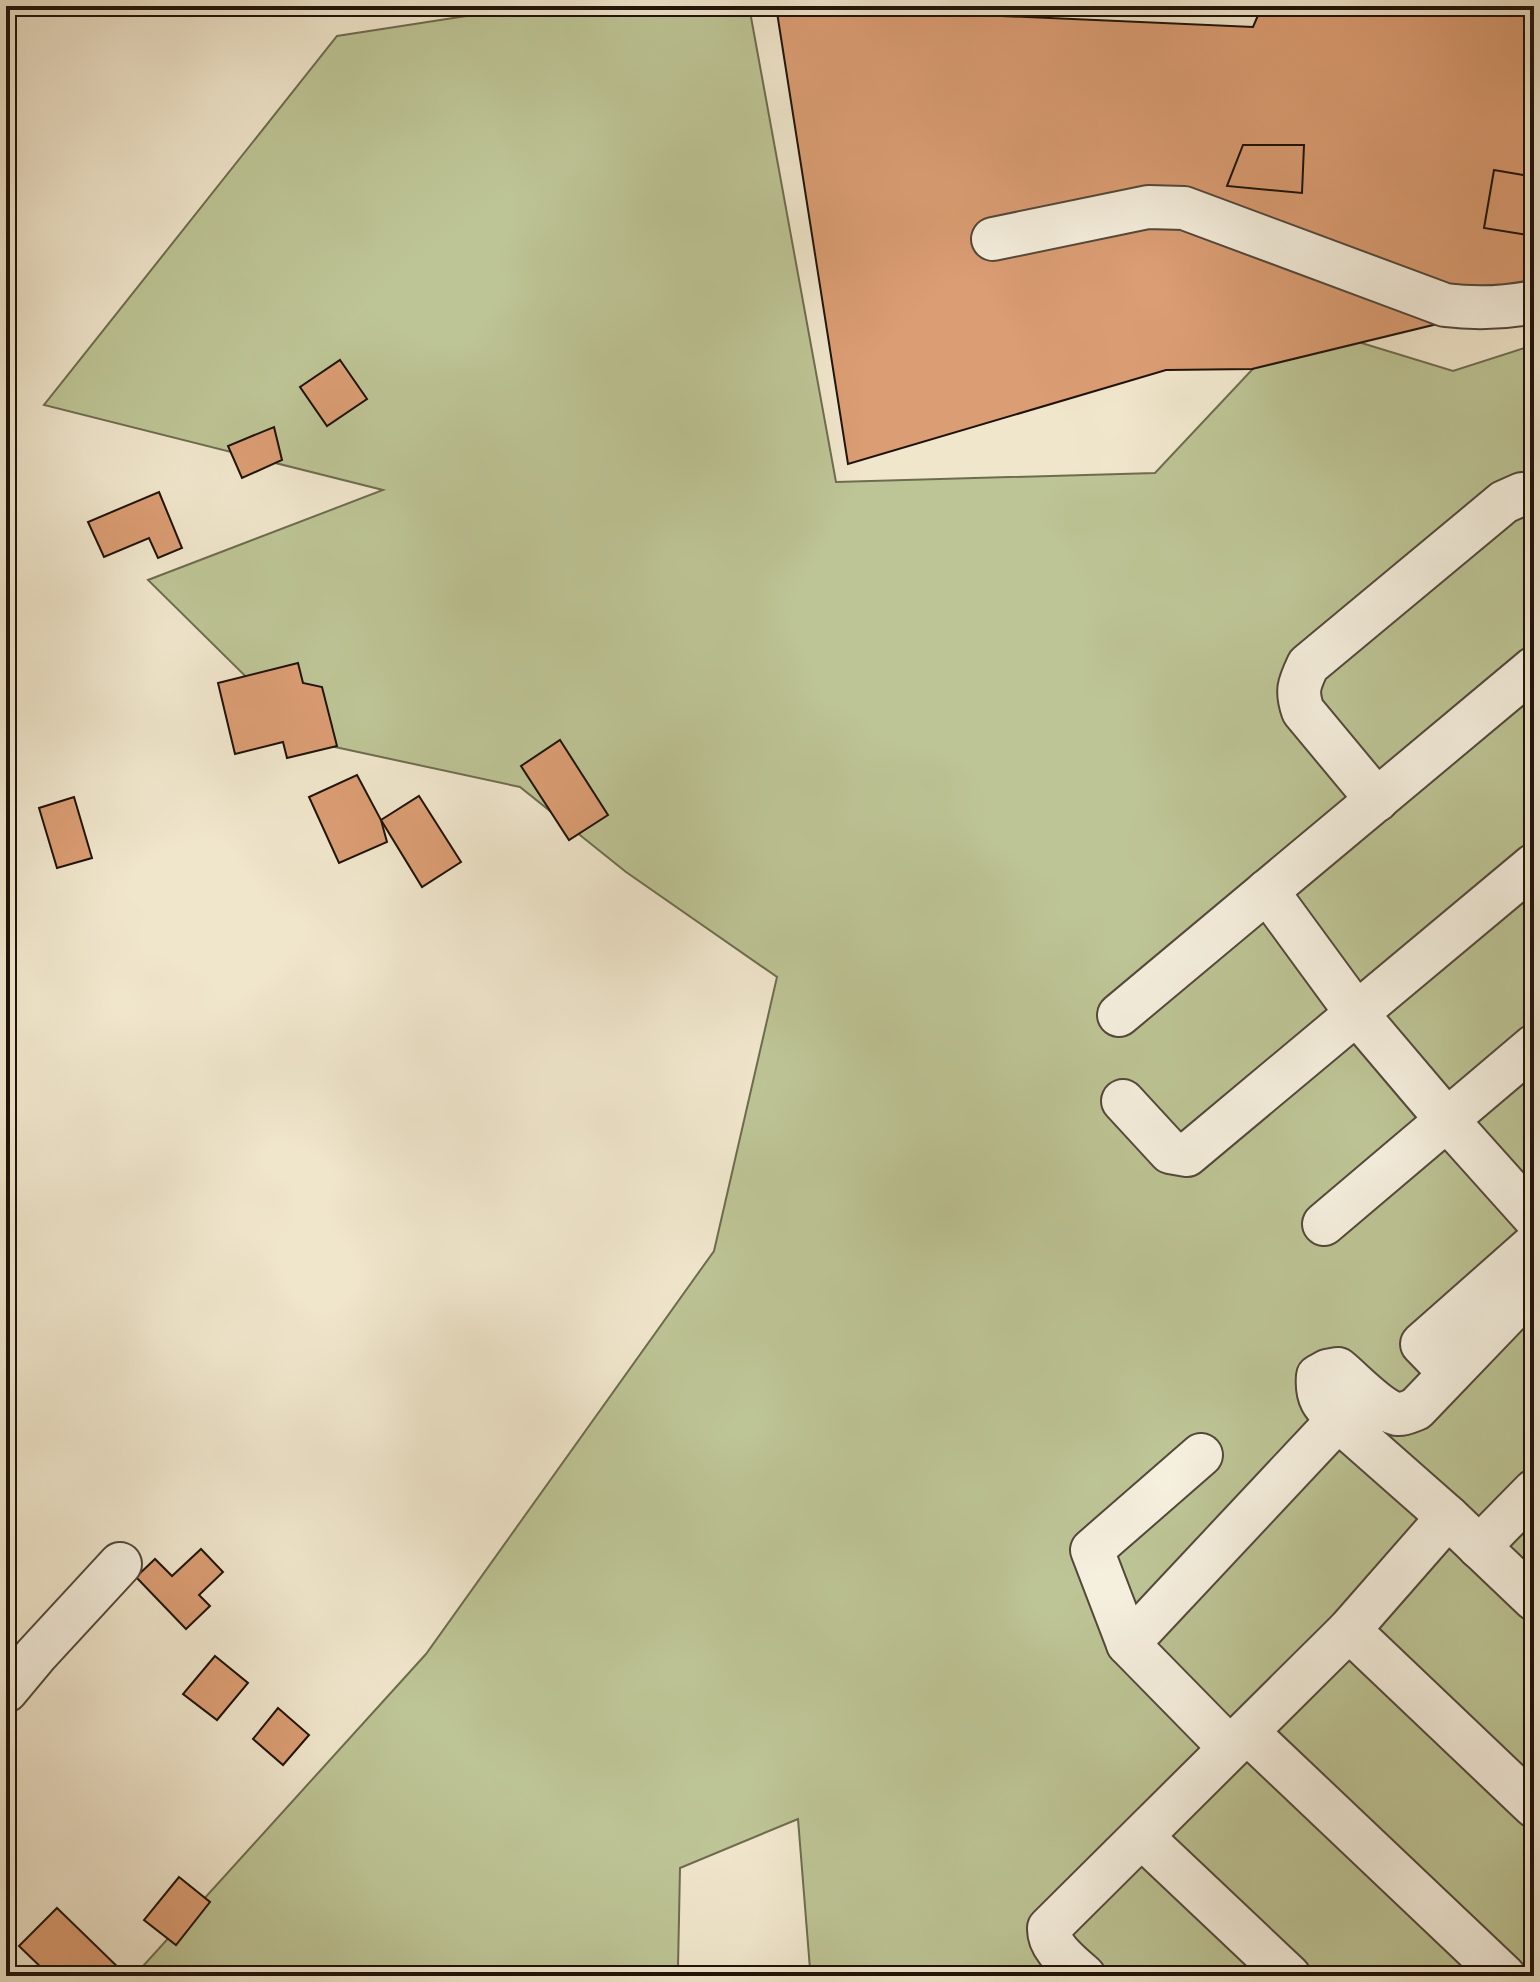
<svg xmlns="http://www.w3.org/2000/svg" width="1540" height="1982" viewBox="0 0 1540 1982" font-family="'IM FELL DW Pica',serif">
<rect width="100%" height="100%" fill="#f0e6cc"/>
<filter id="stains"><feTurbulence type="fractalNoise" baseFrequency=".0025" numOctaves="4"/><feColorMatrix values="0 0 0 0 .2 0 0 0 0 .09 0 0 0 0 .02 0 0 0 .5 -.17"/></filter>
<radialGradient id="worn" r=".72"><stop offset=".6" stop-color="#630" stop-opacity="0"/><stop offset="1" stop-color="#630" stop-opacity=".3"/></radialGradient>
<path fill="#bdc495" stroke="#6e6c4f" stroke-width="2" d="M 531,6 L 749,6 L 836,482 L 1155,473 L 1296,323 L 1453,371 L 1534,345 L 1534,1976 L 803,1976 L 810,1969 L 798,1819 L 680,1868 L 678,1968 L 665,1976 L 134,1976 L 426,1654 L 714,1251 L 777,977 L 626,872 L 520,787 L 312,742 L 148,580 L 383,490 L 44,405 L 337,36 Z"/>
<g fill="#db9d73" stroke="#1f1309" stroke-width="2">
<path d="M 776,6 L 1253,27 L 1262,6 L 1534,6 L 1534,285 L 1499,309 L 1252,369 L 1166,370 L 848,464 Z"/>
<path d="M 1243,145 L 1304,145 L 1302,193 L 1227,186 Z"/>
<path d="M 1494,170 L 1534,177 L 1534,236 L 1484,228 Z"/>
<path d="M 340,360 L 367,399 L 327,426 L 300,387 Z"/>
<path d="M 274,427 L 282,460 L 242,478 L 228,446 Z"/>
<path d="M 159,492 L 182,548 L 158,558 L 149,538 L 104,557 L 88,522 Z"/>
<path d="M 298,663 L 303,683 L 322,687 L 337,746 L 287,758 L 283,742 L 235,754 L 218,683 Z"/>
<path d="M 560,740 L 608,815 L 569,840 L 521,766 Z"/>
<path d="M 357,775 L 381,820 L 387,842 L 339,863 L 309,797 Z"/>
<path d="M 419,796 L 461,862 L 422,887 L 381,820 Z"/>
<path d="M 74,797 L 92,858 L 57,868 L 39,808 Z"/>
<path d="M 201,1549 L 223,1572 L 199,1595 L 210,1606 L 186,1629 L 136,1577 L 155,1559 L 172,1576 Z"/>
<path d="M 215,1656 L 248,1683 L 217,1720 L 183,1694 Z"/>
<path d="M 278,1708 L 309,1735 L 283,1765 L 253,1739 Z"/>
<path d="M 179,1877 L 210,1902 L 176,1945 L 144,1920 Z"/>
<path d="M 57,1908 L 127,1976 L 50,1976 L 19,1946 Z"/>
</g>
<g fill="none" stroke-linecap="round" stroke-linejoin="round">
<g stroke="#53483a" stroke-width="46">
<g id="minor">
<path d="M 993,239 L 1148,207 L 1184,208 L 1445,305 C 1476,309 1504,308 1534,302"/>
<path d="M 1377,800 L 1303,711 C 1296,691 1299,684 1308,665 L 1504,502 L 1522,494 L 1534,494"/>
<path d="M 1267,891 L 1357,1014 L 1447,1120 L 1534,1217"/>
<path d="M 1119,1015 L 1534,668"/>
<path d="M 1123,1101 L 1170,1152 L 1187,1155 L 1534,865"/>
<path d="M 1324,1224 L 1534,1046"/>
<path d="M 1534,1286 L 1416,1409 C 1410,1411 1404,1415 1397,1414 C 1379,1410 1353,1381 1338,1369 L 1327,1371 L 1318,1376 C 1316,1398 1323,1405 1338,1420 L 1448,1517 L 1534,1599"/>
<path d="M 1450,1373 L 1422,1344 L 1534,1245"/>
<path d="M 1201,1455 L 1092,1550 L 1128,1644 L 1229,1747"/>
<path d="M 1479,1547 L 1534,1491"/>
<path d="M 1349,1630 L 1534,1806"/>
<path d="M 1128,1644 L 1338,1420"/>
<path d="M 6,1691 L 36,1655 L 120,1564"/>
<path d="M 1247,1732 L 1504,1976"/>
<path d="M 1142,1837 L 1289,1976"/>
<path d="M 1084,1976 C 1070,1963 1048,1948 1049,1928 L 1349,1630 L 1448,1517"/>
</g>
</g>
<use href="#minor" stroke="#f5efde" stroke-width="42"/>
</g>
<rect width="1540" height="1982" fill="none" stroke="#f0e6cc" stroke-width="32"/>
<rect x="8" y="8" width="1524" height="1966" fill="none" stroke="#1f1309" stroke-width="4"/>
<rect x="16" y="16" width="1508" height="1950" fill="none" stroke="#1f1309" stroke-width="2"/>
<rect width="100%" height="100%" filter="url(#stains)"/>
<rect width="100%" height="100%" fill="url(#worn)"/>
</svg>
